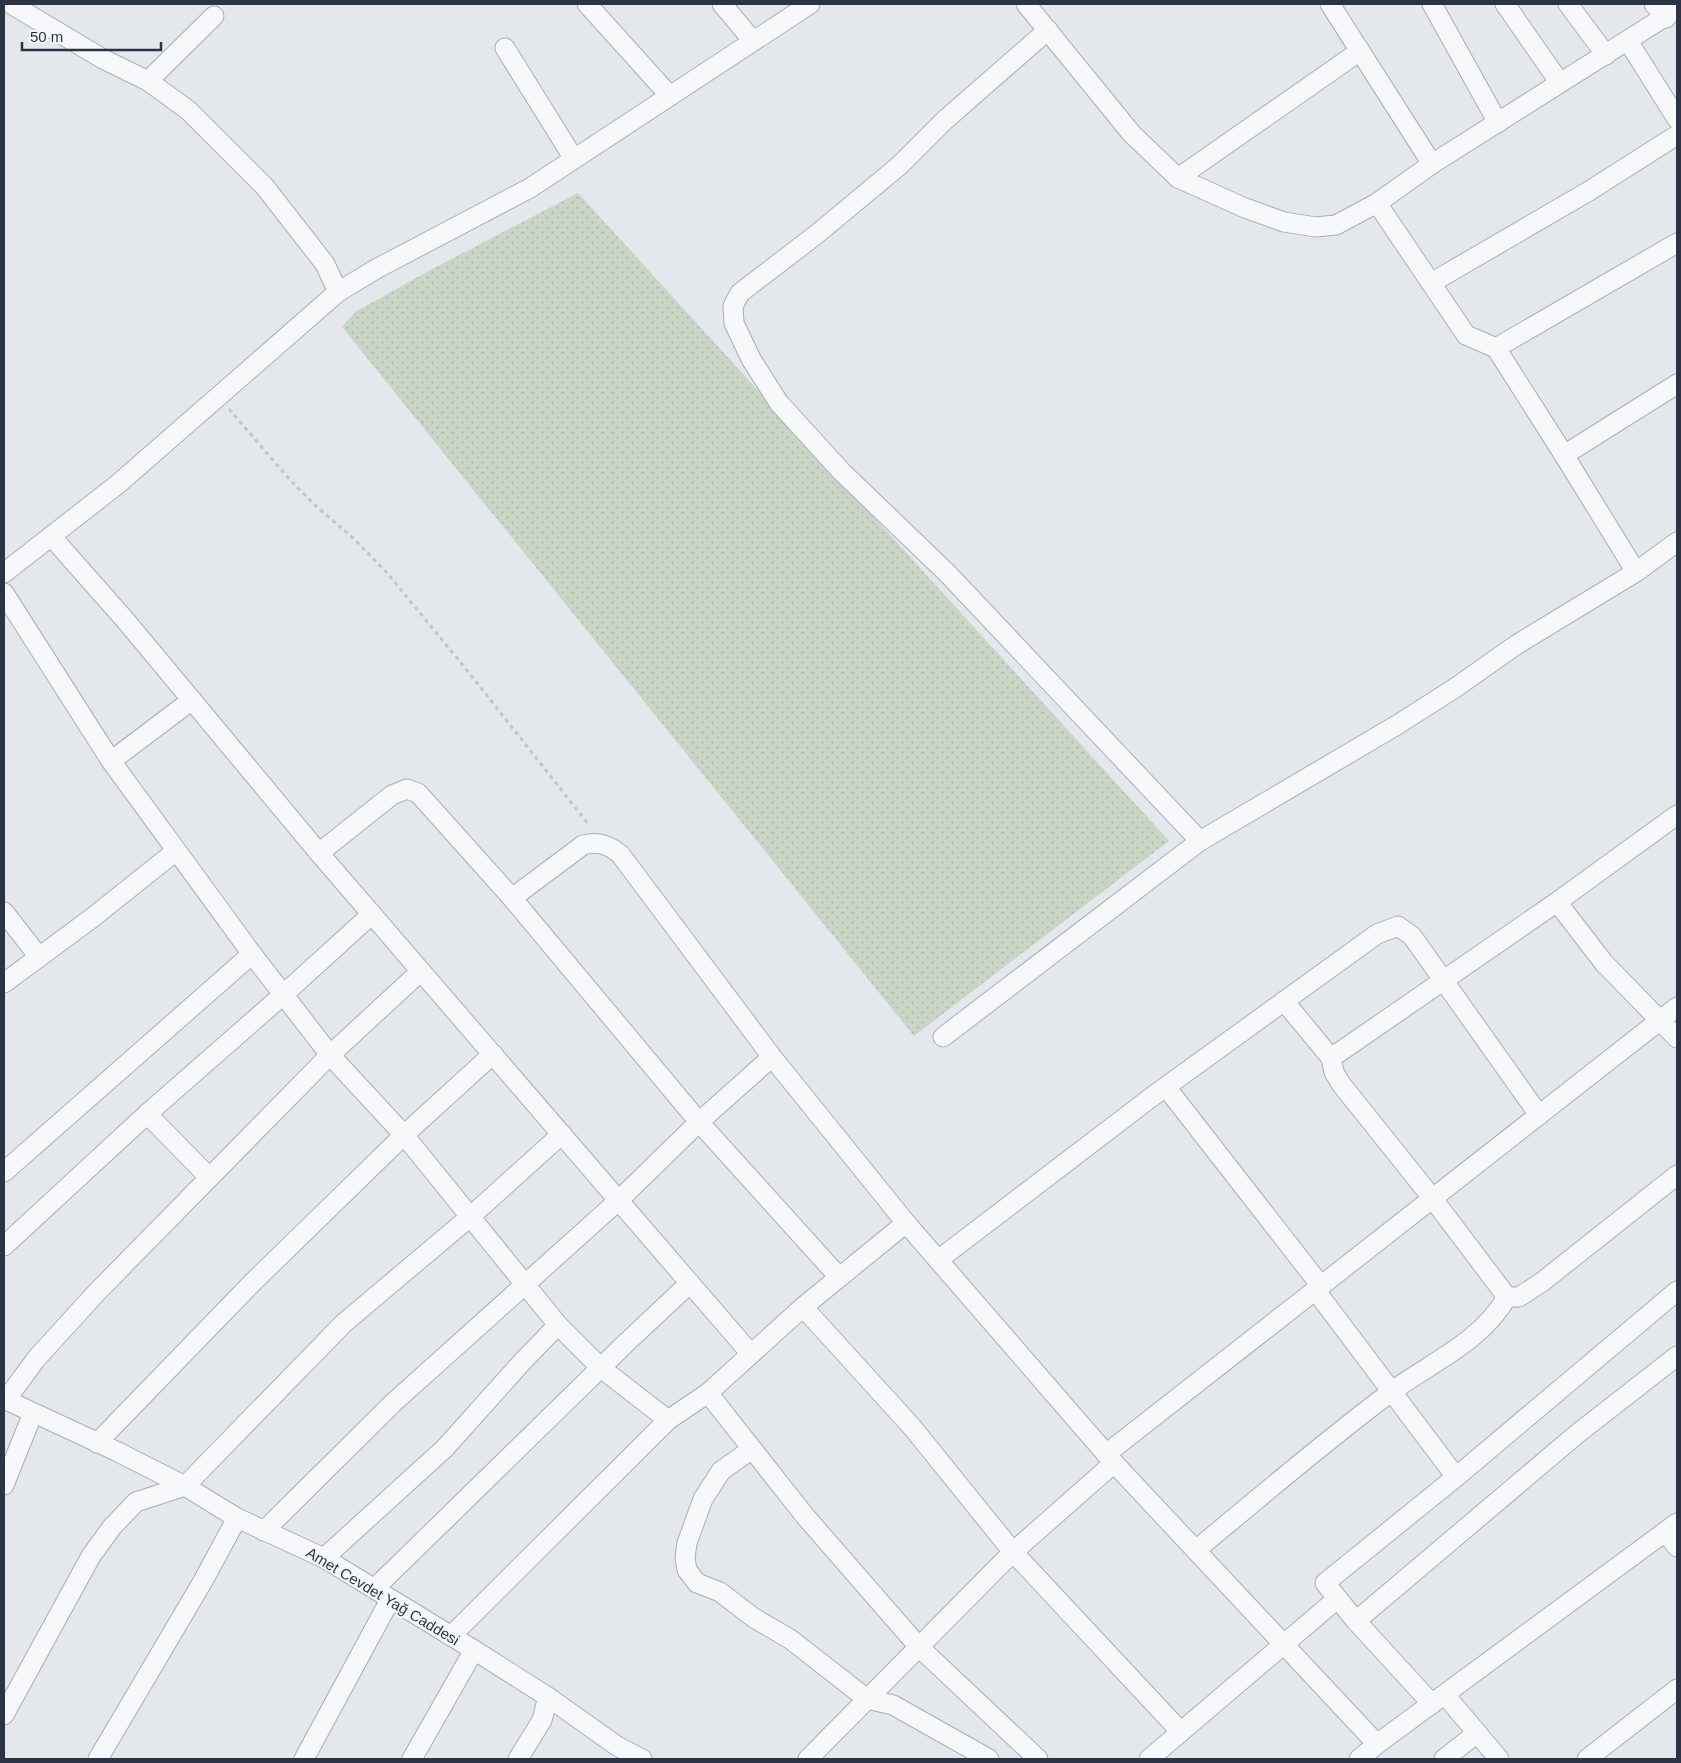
<svg xmlns="http://www.w3.org/2000/svg" width="1681" height="1763" viewBox="0 0 1681 1763" font-family="Helvetica,sans-serif">
<defs>
<pattern id="grass-dots" width="8" height="8" patternUnits="userSpaceOnUse" patternTransform="scale(1.25)"><rect width="8" height="8" fill="#c9d6c5"/><path d="M2 2h.1M6 6h.1" fill="none" stroke="#adb8ab" stroke-width="1.8" stroke-linecap="round"/></pattern>
</defs>
<rect width="100%" height="100%" fill="#e4e7ec"/>
<path fill="url(#grass-dots)" d="M 578,193 L 1169,841 L 914,1036 L 342,327 L 355,312 L 436,267 Z"/>
<g fill="none" stroke-linecap="round" stroke-linejoin="round">
<g stroke="#a9aeb7" stroke-width="21">
<g id="minor">
<path d="M 11,4 L 103,59 L 148,81 L 188,110 L 265,187 L 325,264 L 338,292 L 376,269 L 530,188 L 810,4"/>
<path d="M 587,4 L 670,96"/>
<path d="M 722,4 L 753,41"/>
<path d="M 1026,4 L 1132,134 L 1178,178 L 1245,208 L 1284,222 L 1316,227 L 1336,225 L 1377,203 L 1432,164 L 1677,9"/>
<path d="M 1330,4 L 1432,164"/>
<path d="M 1432,4 L 1498,123"/>
<path d="M 1505,4 L 1560,83"/>
<path d="M 1568,4 L 1606,55"/>
<path d="M 1654,4 L 1666,18"/>
<path d="M 1048,30 L 945,120 L 900,165 L 817,234 L 740,293 L 733,306 L 734,323 L 751,359 L 779,403 L 842,472 L 948,574 L 1200,841"/>
<path d="M 1628,41 L 1677,119"/>
<path d="M 505,48 L 574,159"/>
<path d="M 148,81 L 214,16"/>
<path d="M 1178,178 L 1360,51"/>
<path d="M 1377,203 L 1466,335 L 1496,348 L 1564,455 L 1636,572"/>
<path d="M 1431,283 L 1589,191 L 1677,135"/>
<path d="M 1496,348 L 1677,243"/>
<path d="M 1564,455 L 1677,384"/>
<path d="M 51,536 L 126,621 L 319,853 L 751,1354"/>
<path d="M 4,573 L 118,484 L 338,292"/>
<path d="M 4,593 L 111,761 L 252,954 L 330,1055 L 404,1135 L 558,1325 L 601,1368 L 668,1420 L 708,1393 L 803,1307 L 906,1223"/>
<path d="M 111,761 L 192,700"/>
<path d="M 319,853 L 392,795 L 407,789 L 418,793 L 512,898 L 699,1122 L 839,1277"/>
<path d="M 512,898 L 583,845 C 597,841 608,844 620,854 L 772,1057 L 906,1223 L 1114,1463 L 1013,1552 L 808,1759"/>
<path d="M 1557,902 L 1604,963 L 1677,1038"/>
<path d="M 4,912 L 39,957"/>
<path d="M 4,983 L 92,918 L 176,851"/>
<path d="M 1284,1001 L 1331,1058 L 1334,1072 L 1341,1084 L 1433,1199 L 1507,1297 L 1519,1297 L 1542,1282 L 1677,1175"/>
<path d="M 943,1037 L 1200,841 L 1397,725 L 1455,688 L 1516,645 L 1636,572 L 1677,542"/>
<path d="M 1331,1058 L 1557,902 L 1677,815"/>
<path d="M 1166,1087 L 1321,1286"/>
<path d="M 147,1114 L 209,1177"/>
<path d="M 4,1172 L 252,954"/>
<path d="M 4,1246 L 147,1114 L 284,994 L 372,914"/>
<path d="M 938,1260 L 1153,1096 L 1377,934 L 1398,926 L 1412,936 L 1539,1115"/>
<path d="M 1316,1291 L 1456,1477"/>
<path d="M 803,1307 L 912,1427 L 1013,1552 L 1181,1732"/>
<path d="M 708,1393 L 805,1516 L 919,1647 L 1038,1759"/>
<path d="M 4,1399 L 116,1451 L 185,1486 L 237,1518 L 324,1558 L 474,1650 L 548,1697 L 617,1746 L 642,1759"/>
<path d="M 6,1400 L 36,1359 L 97,1292 L 330,1055 L 421,971"/>
<path d="M 97,1443 L 252,1283 L 404,1135 L 493,1054"/>
<path d="M 752,1449 L 721,1471 L 703,1499 L 687,1543 L 685,1558 L 687,1570 L 697,1583 L 720,1592 L 754,1618 L 790,1639 L 867,1699 L 893,1705 L 989,1759"/>
<path d="M 1106,1454 L 1677,1007"/>
<path d="M 1114,1463 L 1377,1744"/>
<path d="M 4,1485 L 33,1413"/>
<path d="M 264,1531 L 393,1403 L 619,1200 L 699,1122 L 772,1057"/>
<path d="M 1665,1532 L 1677,1547"/>
<path d="M 1196,1550 C 1260,1497 1324,1442 1391,1392 C 1432,1362 1481,1342 1507,1297"/>
<path d="M 324,1558 L 445,1448 L 522,1362 L 558,1325"/>
<path d="M 374,1589 L 627,1342 L 690,1283"/>
<path d="M 1356,1621 L 1577,1434 L 1677,1356"/>
<path d="M 451,1636 L 668,1420"/>
<path d="M 1445,1695 L 1499,1759"/>
<path d="M 1432,1704 L 1356,1621 L 1325,1583 L 1456,1477 L 1677,1291"/>
<path d="M 4,1715 L 91,1556 L 112,1527 L 136,1502 L 185,1486 L 344,1323 L 471,1216 L 562,1134"/>
<path d="M 98,1759 L 203,1581 L 237,1518"/>
<path d="M 304,1759 L 390,1600"/>
<path d="M 412,1759 L 474,1650"/>
<path d="M 518,1759 L 542,1720 L 548,1697"/>
<path d="M 1149,1759 L 1337,1599"/>
<path d="M 1359,1759 L 1377,1744 L 1677,1523"/>
<path d="M 1444,1759 L 1477,1733"/>
<path d="M 1587,1759 L 1677,1689"/>
</g>
</g>
<path stroke="#c2c5cb" stroke-width="3" stroke-dasharray="4 4" stroke-linecap="butt" d="M 229,409 L 290,480 L 316,506 L 353,538 L 388,574 L 466,669 L 589,825"/>
<use href="#minor" stroke="#f7f8fa" stroke-width="19"/>
</g>
<g text-anchor="middle" dominant-baseline="central" stroke-width="4" stroke-linejoin="round" paint-order="stroke">
<g font-size="15" fill="#2b3445" stroke="#f4f6f9">
<text transform="translate(383 1596) rotate(31)">Amet Cevdet Yağ Caddesi</text>
</g>
</g>
<rect width="1681" height="1763" fill="none" stroke="#2b3445" stroke-width="10"/>
<path d="M22 42v8h139v-8" fill="none" stroke="#2b3445" stroke-width="2.5"/>
<text x="30" y="42" font-size="15" fill="#2b3445" stroke="#f4f6f9" stroke-width="4" paint-order="stroke">50 m</text>
</svg>
